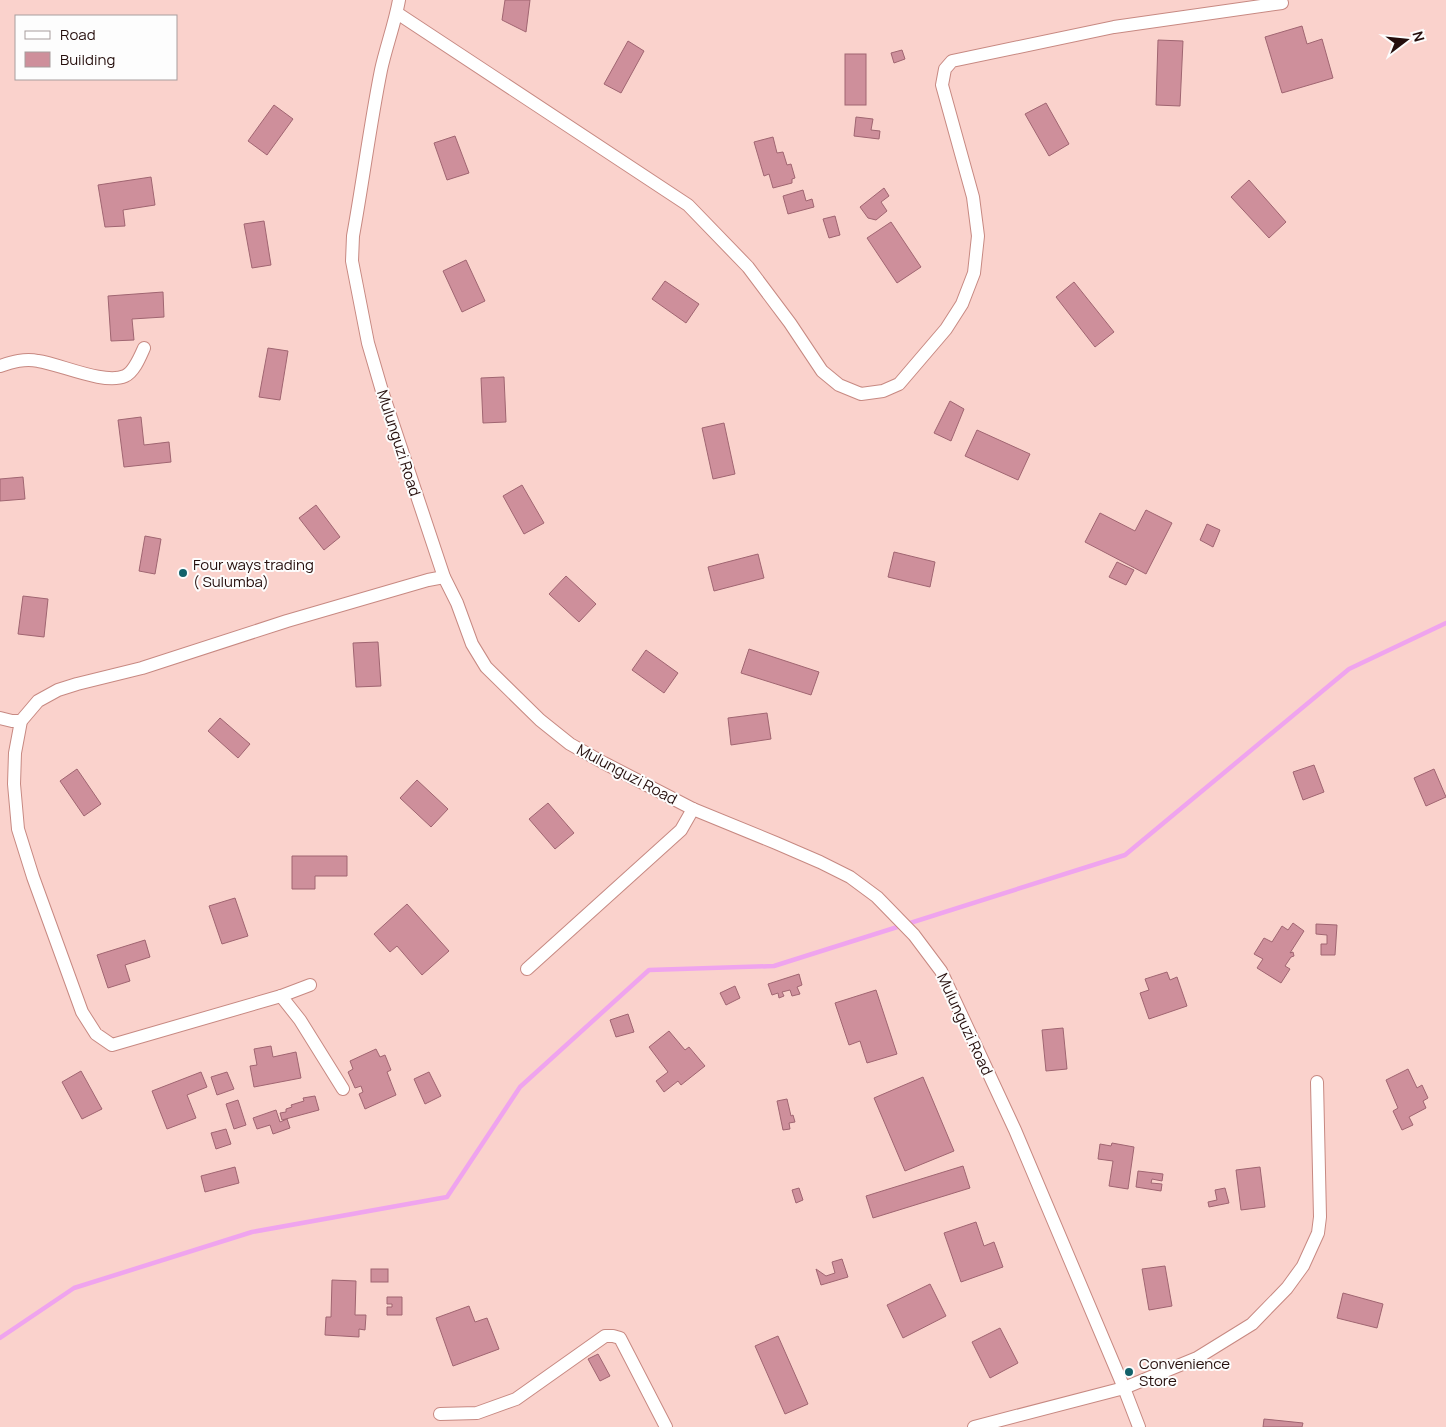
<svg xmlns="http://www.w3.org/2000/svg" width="1446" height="1427" viewBox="0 0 1446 1427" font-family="Manrope,sans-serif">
<rect width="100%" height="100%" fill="#fad2cc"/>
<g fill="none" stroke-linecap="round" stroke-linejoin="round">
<path stroke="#efa4ee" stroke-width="4.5" d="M 0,1338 L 74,1288 L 252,1232 L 447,1197 L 520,1087 L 649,970 L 774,966 L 1125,855 L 1349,669 L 1446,623"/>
</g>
<g fill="#ce8f9b" stroke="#a06571">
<path d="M 505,0 L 530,0 L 526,32 L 502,20 Z"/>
<path d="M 1302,26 L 1307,44 L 1322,39 L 1333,78 L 1282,93 L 1265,37 Z"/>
<path d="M 1158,40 L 1183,41 L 1180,106 L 1156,105 Z"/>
<path d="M 628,41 L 644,51 L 621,93 L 604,84 Z"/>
<path d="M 902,50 L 905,59 L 894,63 L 891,53 Z"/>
<rect x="845" y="54" width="21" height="51"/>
<path d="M 1046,103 L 1069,144 L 1049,156 L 1025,114 Z"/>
<path d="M 274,105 L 293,119 L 267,155 L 248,141 Z"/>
<path d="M 856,117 L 873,119 L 871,130 L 880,131 L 879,139 L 854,136 Z"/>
<path d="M 455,136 L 469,173 L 447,180 L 434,143 Z"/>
<path d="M 773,137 L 777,153 L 783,152 L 787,165 L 791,164 L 795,178 L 792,179 L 792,183 L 773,188 L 769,174 L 764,176 L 754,142 Z"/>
<path d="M 151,177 L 155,205 L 123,210 L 125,226 L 105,227 L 98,185 Z"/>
<path d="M 1249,180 L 1286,222 L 1269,238 L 1231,197 Z"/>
<path d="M 884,188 L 889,196 L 881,202 L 887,211 L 876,220 L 868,218 L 860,207 Z"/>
<path d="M 803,190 L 806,201 L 812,199 L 814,207 L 788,214 L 783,196 Z"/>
<path d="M 835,216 L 840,235 L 829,238 L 823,219 Z"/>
<path d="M 264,221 L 271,265 L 252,268 L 244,224 Z"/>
<path d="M 891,222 L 921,267 L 897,283 L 867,238 Z"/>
<path d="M 466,260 L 485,301 L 462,312 L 443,271 Z"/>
<path d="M 665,281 L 699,304 L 686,323 L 652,299 Z"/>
<path d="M 1074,282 L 1114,332 L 1095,347 L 1056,297 Z"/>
<path d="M 163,292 L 164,317 L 132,319 L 134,340 L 111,341 L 108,296 Z"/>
<path d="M 268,348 L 288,351 L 280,400 L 259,397 Z"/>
<path d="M 504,377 L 506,422 L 483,423 L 481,378 Z"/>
<path d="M 950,401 L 964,409 L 951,441 L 934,433 Z"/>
<path d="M 141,417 L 144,445 L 169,442 L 171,462 L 124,467 L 118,420 Z"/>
<path d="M 724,423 L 735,474 L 713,479 L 702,428 Z"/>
<path d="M 977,430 L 1030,454 L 1018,480 L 965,456 Z"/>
<path d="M 23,477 L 25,499 L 0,501 L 0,479 Z"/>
<path d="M 522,485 L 544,523 L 524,534 L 503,496 Z"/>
<path d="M 316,505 L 340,537 L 324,550 L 299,518 Z"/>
<path d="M 1146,510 L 1172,523 L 1146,574 L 1085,542 L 1100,513 L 1135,531 Z"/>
<path d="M 1207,524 L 1220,530 L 1213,547 L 1200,540 Z"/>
<path d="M 145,536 L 161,539 L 155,574 L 139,571 Z"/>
<path d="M 894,552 L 935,562 L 930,587 L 888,577 Z"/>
<path d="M 758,554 L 764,578 L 714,591 L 708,567 Z"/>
<path d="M 1117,562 L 1134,570 L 1126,585 L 1109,577 Z"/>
<path d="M 566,576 L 596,604 L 579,622 L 549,594 Z"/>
<path d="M 23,596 L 48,599 L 44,637 L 18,634 Z"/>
<path d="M 378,642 L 381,686 L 356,687 L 353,643 Z"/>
<path d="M 749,649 L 819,672 L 811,695 L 741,673 Z"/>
<path d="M 646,650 L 678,673 L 664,693 L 632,670 Z"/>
<path d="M 767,713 L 771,739 L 731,745 L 728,718 Z"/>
<path d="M 220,718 L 250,744 L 238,758 L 208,731 Z"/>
<path d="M 1314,765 L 1324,792 L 1303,800 L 1293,772 Z"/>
<path d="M 77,769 L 101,804 L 84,816 L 60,781 Z"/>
<path d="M 1434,769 L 1446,797 L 1426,806 L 1414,778 Z"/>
<path d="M 417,780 L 448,809 L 431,827 L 400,798 Z"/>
<path d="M 548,803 L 574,833 L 555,849 L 529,819 Z"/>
<path d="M 292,856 L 347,856 L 347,876 L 315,876 L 315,889 L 292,889 Z"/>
<path d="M 235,898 L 248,936 L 222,944 L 209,906 Z"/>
<path d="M 407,904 L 449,951 L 422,975 L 397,946 L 390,952 L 374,934 Z"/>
<path d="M 1293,923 L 1304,931 L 1290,953 L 1293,952 L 1294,956 L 1291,957 L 1285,966 L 1290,969 L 1281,983 L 1257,968 L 1263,959 L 1254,954 L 1264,938 L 1272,942 L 1282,926 L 1288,930 Z"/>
<path d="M 1316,924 L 1337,925 L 1335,955 L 1321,955 L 1321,944 L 1327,944 L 1327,935 L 1316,934 Z"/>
<path d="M 145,940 L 150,957 L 125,965 L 130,981 L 108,988 L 97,955 Z"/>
<path d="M 1167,972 L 1170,980 L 1177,977 L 1187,1006 L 1149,1019 L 1140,993 L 1149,990 L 1145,979 Z"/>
<path d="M 799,974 L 802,985 L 797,987 L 800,994 L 792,996 L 790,990 L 782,992 L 784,996 L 779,998 L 778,993 L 772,995 L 768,984 Z"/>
<path d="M 735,986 L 740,998 L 726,1005 L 720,993 Z"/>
<path d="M 876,990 L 897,1054 L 867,1063 L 860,1041 L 849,1045 L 835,1003 Z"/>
<path d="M 628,1014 L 634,1032 L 616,1037 L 610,1020 Z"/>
<path d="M 1063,1028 L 1067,1069 L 1046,1071 L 1042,1030 Z"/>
<path d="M 669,1031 L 685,1050 L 689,1047 L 705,1066 L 681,1085 L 678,1081 L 664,1092 L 656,1081 L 668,1072 L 649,1047 Z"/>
<path d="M 271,1046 L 273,1057 L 296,1052 L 301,1078 L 254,1087 L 250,1066 L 257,1065 L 254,1049 Z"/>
<path d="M 376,1049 L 380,1057 L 385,1055 L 391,1070 L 387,1072 L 396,1095 L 365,1109 L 359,1094 L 363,1092 L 361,1086 L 355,1088 L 348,1072 L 353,1069 L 350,1061 Z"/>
<path d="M 1408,1069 L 1417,1088 L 1422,1085 L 1428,1098 L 1423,1101 L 1426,1108 L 1409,1117 L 1413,1125 L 1402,1130 L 1393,1111 L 1398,1108 L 1386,1080 Z"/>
<path d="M 81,1071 L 102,1109 L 82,1119 L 62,1082 Z"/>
<path d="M 201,1072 L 207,1087 L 187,1095 L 196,1118 L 167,1129 L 152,1091 Z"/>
<path d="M 227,1072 L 234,1089 L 217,1095 L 211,1077 Z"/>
<path d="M 429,1072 L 441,1096 L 425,1104 L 414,1079 Z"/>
<path d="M 923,1077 L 954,1151 L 905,1171 L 874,1098 Z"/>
<path d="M 315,1096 L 319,1110 L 282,1120 L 280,1113 L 286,1112 L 286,1109 L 292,1107 L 291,1105 L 304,1101 L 303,1098 Z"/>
<path d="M 787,1099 L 791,1116 L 793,1115 L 795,1122 L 789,1123 L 790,1129 L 783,1130 L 777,1101 Z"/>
<path d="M 238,1100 L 246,1125 L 234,1129 L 226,1104 Z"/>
<path d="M 276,1110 L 280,1122 L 287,1119 L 290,1128 L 273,1134 L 270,1125 L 257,1129 L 253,1118 Z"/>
<path d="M 226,1129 L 231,1144 L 216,1149 L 211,1133 Z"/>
<path d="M 1112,1143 L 1134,1147 L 1128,1189 L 1109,1186 L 1113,1161 L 1098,1159 L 1100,1144 L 1111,1146 Z"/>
<path d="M 963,1166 L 970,1188 L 873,1218 L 866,1196 Z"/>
<path d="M 235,1167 L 239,1183 L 205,1192 L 201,1176 Z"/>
<path d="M 1260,1167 L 1265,1207 L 1241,1210 L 1236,1170 Z"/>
<path d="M 1138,1171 L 1163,1174 L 1162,1181 L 1152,1179 L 1151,1183 L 1162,1184 L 1161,1191 L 1136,1187 Z"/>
<path d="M 799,1188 L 803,1200 L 796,1203 L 792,1190 Z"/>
<path d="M 1225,1188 L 1229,1203 L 1209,1207 L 1208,1202 L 1217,1200 L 1215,1190 Z"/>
<path d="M 976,1222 L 984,1246 L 994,1242 L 1003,1267 L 961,1282 L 944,1233 Z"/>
<path d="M 842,1259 L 848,1277 L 821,1285 L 816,1269 L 826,1276 L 835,1273 L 832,1262 Z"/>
<path d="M 1165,1266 L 1172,1306 L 1149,1310 L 1142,1269 Z"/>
<rect x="371" y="1269" width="17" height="13"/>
<path d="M 332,1280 L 356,1281 L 355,1315 L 366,1315 L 365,1330 L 359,1329 L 359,1337 L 325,1335 L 326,1317 L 331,1317 Z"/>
<path d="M 930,1284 L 946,1316 L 903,1338 L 887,1305 Z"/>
<path d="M 1343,1293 L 1383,1304 L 1377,1328 L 1337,1318 Z"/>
<path d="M 387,1297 L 402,1297 L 402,1315 L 387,1315 L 387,1307 L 392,1307 L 392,1304 L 387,1304 Z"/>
<path d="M 469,1306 L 475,1322 L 487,1318 L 499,1349 L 453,1366 L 436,1318 Z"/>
<path d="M 1000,1328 L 1018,1363 L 990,1378 L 972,1342 Z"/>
<path d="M 778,1336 L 808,1404 L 785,1414 L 755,1346 Z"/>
<path d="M 598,1354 L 610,1376 L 600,1381 L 588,1359 Z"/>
<path d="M 1264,1419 L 1303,1423 L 1302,1427 L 1263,1427 Z"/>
</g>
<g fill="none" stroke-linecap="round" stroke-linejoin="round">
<g stroke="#c78982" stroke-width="14">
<g id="street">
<path d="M 399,0 C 395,23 386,47 381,70 C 370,125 363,181 353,236 L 352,261 L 368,343 L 382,391 L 444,577 L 457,603 L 472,644 L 486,667 L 540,720 L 570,744 L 604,763 L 693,809 L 776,843 L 820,862 L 850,877 L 877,897 L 914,935 L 941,971 L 1015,1130 L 1124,1388 L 1139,1427"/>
<path d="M 397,13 L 688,205 L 748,267 L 790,323 L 822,371 L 839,385 L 861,394 L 883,391 L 899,384 L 946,329 L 962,304 L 974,273 L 978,236 L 973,197 L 942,85 L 945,69 L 952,61 L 1114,27 L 1282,3"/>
<path d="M 0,366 C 12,362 25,358 38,361 C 60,364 104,385 125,376 C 134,372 140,357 144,348"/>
<path d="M 0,718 L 12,721 L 21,721"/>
<path d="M 527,969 L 681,830 L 693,809"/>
<path d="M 310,985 L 281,996 L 112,1045 L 96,1034 L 82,1012 L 33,877 L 18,829 L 14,784 L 15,753 L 21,721 L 38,701 L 58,690 L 77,684 L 142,668 L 287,621 L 428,580 L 444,577"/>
<path d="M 281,996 L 300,1020 L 343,1089"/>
<path d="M 440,1414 L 477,1413 L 516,1399 L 605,1336 L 613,1336 L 620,1338 L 666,1427"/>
<path d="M 974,1427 L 1124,1388 L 1197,1358 L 1252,1324 L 1287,1288 L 1303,1266 L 1318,1233 L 1320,1217 L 1317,1082"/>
</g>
</g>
<use href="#street" stroke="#fff" stroke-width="12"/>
</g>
<g fill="#12616a" stroke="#fdfdfd" stroke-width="2">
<circle cx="183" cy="573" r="5"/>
<circle cx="1129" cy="1372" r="5"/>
</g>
<g text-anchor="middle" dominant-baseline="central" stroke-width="4" stroke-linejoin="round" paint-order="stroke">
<g font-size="15" fill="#250e0c" stroke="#fdfdfd">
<text transform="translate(399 443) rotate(72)">Mulunguzi Road</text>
<text transform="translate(627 774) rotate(28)">Mulunguzi Road</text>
<text transform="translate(965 1024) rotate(65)">Mulunguzi Road</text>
</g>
<g font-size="15" fill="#250e0c" stroke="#fdfdfd" text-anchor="start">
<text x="193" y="564">Four ways trading<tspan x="193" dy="17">( Sulumba)</tspan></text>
<text x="1139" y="1363">Convenience<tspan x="1139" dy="17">Store</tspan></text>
</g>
</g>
<rect x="15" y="15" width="162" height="65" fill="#fdfdfd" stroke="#a79d9d"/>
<rect x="25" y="31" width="25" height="8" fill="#ffffff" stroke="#a79d9d"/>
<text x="60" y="40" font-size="15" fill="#250e0c">Road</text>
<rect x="25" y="52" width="25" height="15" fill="#ce8f9b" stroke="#a79d9d"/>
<text x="60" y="65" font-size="15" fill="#250e0c">Building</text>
<g transform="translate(1406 40) rotate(74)" stroke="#fdfdfd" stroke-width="4" paint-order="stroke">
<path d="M0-4L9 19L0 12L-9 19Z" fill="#250e0c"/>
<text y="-8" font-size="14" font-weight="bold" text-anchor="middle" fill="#250e0c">N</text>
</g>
</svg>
